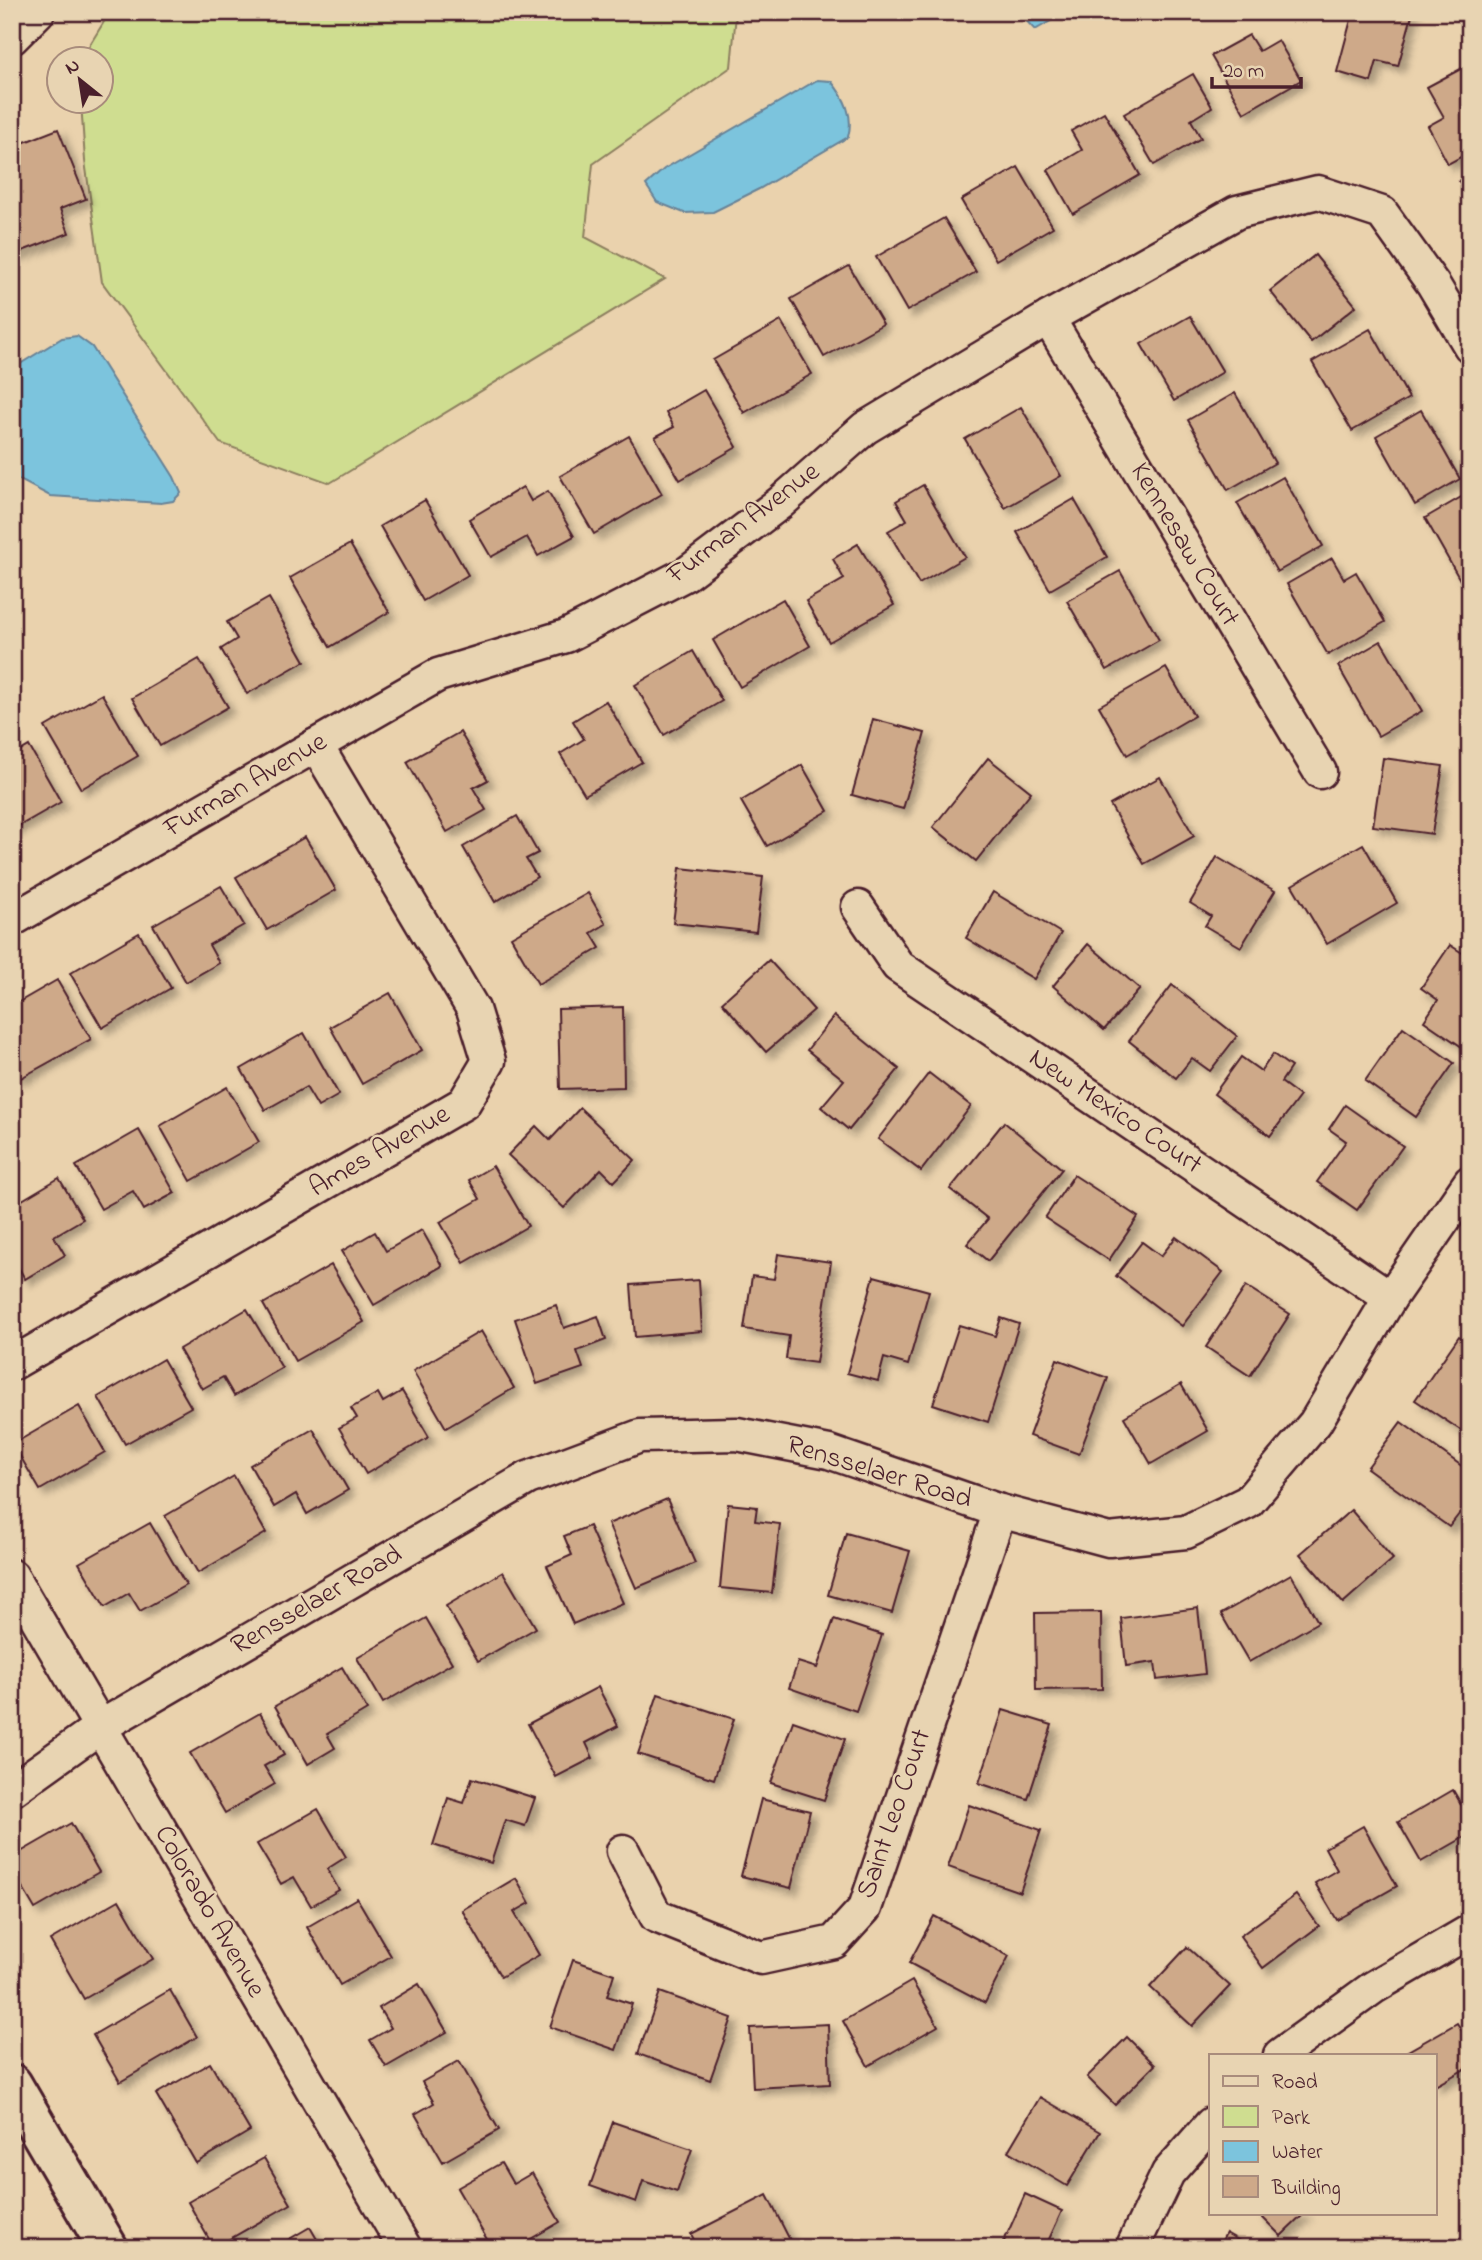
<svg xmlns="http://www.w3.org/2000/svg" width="1482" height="2260" viewBox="0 0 1482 2260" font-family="'Indie Flower',sans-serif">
<defs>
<filter id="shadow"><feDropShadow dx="6" dy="6" stdDeviation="3.5" flood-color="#0004"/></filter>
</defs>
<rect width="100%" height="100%" fill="#ead2ad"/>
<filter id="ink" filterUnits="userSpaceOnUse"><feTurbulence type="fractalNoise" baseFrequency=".0143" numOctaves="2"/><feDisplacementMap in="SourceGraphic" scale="14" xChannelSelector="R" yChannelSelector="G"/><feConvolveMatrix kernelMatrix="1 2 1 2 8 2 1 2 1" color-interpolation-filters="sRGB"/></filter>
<g filter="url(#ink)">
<path fill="#cfdd90" stroke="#8c7e5e" stroke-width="2" d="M 110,12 L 735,12 L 736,14 L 731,67 L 593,164 L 585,237 L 665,279 L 330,483 L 220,443 L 102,282 L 85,161 L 81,102 L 102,102 L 102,60 L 81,59 Z"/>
<g fill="#7cc4dd" stroke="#688296" stroke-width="2">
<path d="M 1018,12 L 1066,12 L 1035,30 Z"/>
<path d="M 817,80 L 831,81 C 845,98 854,116 848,137 L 759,189 L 713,212 L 684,213 L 657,202 L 646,185 L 664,169 Z"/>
<path d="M 77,336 L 92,347 L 174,477 L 181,493 L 173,501 L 161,503 L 50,496 L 12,476 L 12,369 L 62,338 Z"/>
</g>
<g fill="#cea989" stroke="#4a1f2b" stroke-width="2" filter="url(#shadow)">
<path d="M 1353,12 L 1413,12 L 1398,66 L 1377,61 L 1371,82 L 1337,72 Z"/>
<path d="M 1249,35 L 1259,51 L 1278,40 L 1301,80 L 1244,113 L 1211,56 Z"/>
<path d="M 1470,64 L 1470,152 L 1448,164 L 1428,126 L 1444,117 L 1427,87 Z"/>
<path d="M 1193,74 L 1212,107 L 1191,120 L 1201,138 L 1154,165 L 1124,114 Z"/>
<path d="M 1104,112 L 1140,175 L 1073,214 L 1048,170 L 1082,150 L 1071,131 Z"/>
<path d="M 58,129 L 86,199 L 60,209 L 69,233 L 12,255 L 12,147 Z"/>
<path d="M 1018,167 L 1053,227 L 996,260 L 961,200 Z"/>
<path d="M 1470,175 L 1470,199 L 1459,181 Z"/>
<path d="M 944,218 L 976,272 L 907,311 L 876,257 Z"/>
<path d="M 1315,255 L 1356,306 L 1311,342 L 1270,291 Z"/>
<path d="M 849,266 L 883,324 L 824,357 L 791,299 Z"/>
<path d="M 1190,316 L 1223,372 L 1174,401 L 1141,344 Z"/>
<path d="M 781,321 L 812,374 L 744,413 L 713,360 Z"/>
<path d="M 1370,329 L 1409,398 L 1352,431 L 1312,362 Z"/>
<path d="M 704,390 L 737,447 L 680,480 L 655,437 L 674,427 L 666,412 Z"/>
<path d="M 1235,393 L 1275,463 L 1228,490 L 1188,420 Z"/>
<path d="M 1021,407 L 1061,476 L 1005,508 L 965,439 Z"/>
<path d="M 1421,410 L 1460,479 L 1415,505 L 1376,436 Z"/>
<path d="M 629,436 L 662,494 L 594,534 L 560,476 Z"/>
<path d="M 1283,477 L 1323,546 L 1277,572 L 1237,503 Z"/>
<path d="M 923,485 L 965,557 L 919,584 L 888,531 L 907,520 L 896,501 Z"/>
<path d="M 523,487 L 531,501 L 548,491 L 574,536 L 538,556 L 527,537 L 491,557 L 469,519 Z"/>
<path d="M 1470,492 L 1470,584 L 1464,587 L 1425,518 Z"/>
<path d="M 1074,499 L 1107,557 L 1050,590 L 1017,532 Z"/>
<path d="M 425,500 L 468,575 L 423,601 L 380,526 Z"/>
<path d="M 350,544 L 389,612 L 330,647 L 290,578 Z"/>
<path d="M 858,544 L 894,605 L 829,642 L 806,601 L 844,579 L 833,559 Z"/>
<path d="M 1332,558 L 1344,579 L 1356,572 L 1385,622 L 1328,655 L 1287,584 Z"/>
<path d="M 1120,571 L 1159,640 L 1107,670 L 1067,601 Z"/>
<path d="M 269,598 L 305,661 L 247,694 L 221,649 L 237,639 L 227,622 Z"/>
<path d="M 783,599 L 810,646 L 740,687 L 713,640 Z"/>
<path d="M 1381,641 L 1422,711 L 1378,736 L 1338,666 Z"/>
<path d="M 693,651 L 722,701 L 664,735 L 635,685 Z"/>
<path d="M 199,659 L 228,707 L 160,746 L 132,698 Z"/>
<path d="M 1166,668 L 1194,716 L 1127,755 L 1099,706 Z"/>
<path d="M 102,694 L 138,756 L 81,789 L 45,727 Z"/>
<path d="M 606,701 L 642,762 L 585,795 L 560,754 L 584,739 L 573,721 Z"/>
<path d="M 873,719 L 925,733 L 903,809 L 852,795 Z"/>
<path d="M 460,732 L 488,780 L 473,788 L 486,810 L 447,832 L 407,762 Z"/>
<path d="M 29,746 L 61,802 L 12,830 L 12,756 Z"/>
<path d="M 988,758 L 1031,792 L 976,861 L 933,827 Z"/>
<path d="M 1383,758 L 1443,766 L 1432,834 L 1373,826 Z"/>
<path d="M 802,765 L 828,811 L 767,846 L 741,801 Z"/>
<path d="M 1160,777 L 1194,836 L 1144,864 L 1110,805 Z"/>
<path d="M 517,816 L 538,853 L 526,859 L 537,877 L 495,902 L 463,847 Z"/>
<path d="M 305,837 L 336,890 L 267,930 L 236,877 Z"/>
<path d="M 1363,844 L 1397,903 L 1327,944 L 1292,885 Z"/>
<path d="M 1217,857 L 1275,891 L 1241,947 L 1205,926 L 1211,916 L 1190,903 Z"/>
<path d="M 680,868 L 763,877 L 756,932 L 673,923 Z"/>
<path d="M 221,886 L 244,925 L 209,945 L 219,963 L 186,982 L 153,925 Z"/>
<path d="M 993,892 L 1061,933 L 1034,979 L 966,938 Z"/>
<path d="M 588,893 L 606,924 L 591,933 L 600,948 L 538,984 L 511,937 Z"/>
<path d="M 139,933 L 171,988 L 102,1028 L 70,973 Z"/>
<path d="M 1088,944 L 1140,989 L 1104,1030 L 1053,986 Z"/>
<path d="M 1450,945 L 1470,958 L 1470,1042 L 1465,1049 L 1424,1021 L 1438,1000 L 1421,988 Z"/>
<path d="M 769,960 L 814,1010 L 766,1052 L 722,1002 Z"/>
<path d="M 57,980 L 91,1039 L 19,1079 L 12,1067 L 12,1006 Z"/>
<path d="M 1172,985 L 1237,1036 L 1210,1071 L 1192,1058 L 1176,1078 L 1129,1041 Z"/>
<path d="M 390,993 L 422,1050 L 362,1084 L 330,1027 Z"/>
<path d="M 623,1007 L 624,1087 L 560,1089 L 558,1009 Z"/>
<path d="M 834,1016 L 899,1069 L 849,1130 L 821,1107 L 844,1080 L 807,1050 Z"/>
<path d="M 1403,1027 L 1454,1063 L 1416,1117 L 1365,1081 Z"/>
<path d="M 304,1033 L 339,1095 L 318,1107 L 306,1087 L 265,1110 L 241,1069 Z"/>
<path d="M 1273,1054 L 1291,1067 L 1281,1082 L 1300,1096 L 1270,1136 L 1214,1094 L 1241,1057 L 1261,1071 Z"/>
<path d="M 929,1073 L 971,1106 L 921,1171 L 878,1139 Z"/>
<path d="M 227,1087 L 259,1142 L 191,1181 L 160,1126 Z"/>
<path d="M 1345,1105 L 1403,1146 L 1357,1210 L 1317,1182 L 1346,1141 L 1329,1129 Z"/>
<path d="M 580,1108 L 635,1160 L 614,1182 L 601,1169 L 564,1208 L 508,1155 L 536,1126 L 550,1140 Z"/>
<path d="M 1004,1122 L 1062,1169 L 988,1261 L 967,1244 L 988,1219 L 950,1189 Z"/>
<path d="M 139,1130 L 175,1193 L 144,1210 L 133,1191 L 101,1209 L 76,1166 Z"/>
<path d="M 493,1166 L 528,1226 L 464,1263 L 440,1222 L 480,1199 L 469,1180 Z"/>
<path d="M 1074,1175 L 1138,1217 L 1109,1260 L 1045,1218 Z"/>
<path d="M 59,1178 L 83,1219 L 54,1236 L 65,1255 L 25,1279 L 12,1256 L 12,1206 Z"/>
<path d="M 422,1230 L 442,1266 L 374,1305 L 342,1251 L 375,1232 L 386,1251 Z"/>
<path d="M 1176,1237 L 1223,1272 L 1182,1326 L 1116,1276 L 1142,1242 L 1161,1256 Z"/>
<path d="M 778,1254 L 831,1262 L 816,1363 L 786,1359 L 789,1336 L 744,1329 L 752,1276 L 774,1279 Z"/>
<path d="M 331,1265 L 364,1322 L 295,1361 L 263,1304 Z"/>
<path d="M 874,1276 L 929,1291 L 908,1365 L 884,1358 L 878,1381 L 847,1373 Z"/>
<path d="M 699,1280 L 702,1331 L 635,1337 L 631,1285 Z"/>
<path d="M 1246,1286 L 1290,1314 L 1250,1376 L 1206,1347 Z"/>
<path d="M 556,1305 L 564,1328 L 598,1316 L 606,1340 L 577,1351 L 583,1368 L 537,1384 L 515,1319 Z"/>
<path d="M 247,1309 L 282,1368 L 234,1396 L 223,1377 L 202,1389 L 179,1349 Z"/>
<path d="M 1001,1318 L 1019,1324 L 988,1422 L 933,1404 L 959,1325 L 995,1336 Z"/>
<path d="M 481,1331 L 514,1388 L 446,1428 L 413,1371 Z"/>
<path d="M 1459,1336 L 1470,1343 L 1470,1425 L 1465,1433 L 1415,1400 Z"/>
<path d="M 163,1359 L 191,1407 L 125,1444 L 98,1397 Z"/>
<path d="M 1057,1359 L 1108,1378 L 1079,1454 L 1029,1436 Z"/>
<path d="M 1181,1384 L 1208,1431 L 1151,1464 L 1124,1417 Z"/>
<path d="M 402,1391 L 429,1437 L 366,1474 L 339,1428 L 357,1418 L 351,1408 L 378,1393 L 383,1402 Z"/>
<path d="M 79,1406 L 105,1452 L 40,1490 L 13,1444 Z"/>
<path d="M 1401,1422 L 1470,1472 L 1470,1500 L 1449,1527 L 1367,1468 Z"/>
<path d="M 313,1429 L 348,1490 L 307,1514 L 296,1494 L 274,1507 L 250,1465 Z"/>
<path d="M 234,1476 L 266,1533 L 198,1573 L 165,1516 Z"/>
<path d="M 667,1499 L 695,1563 L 636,1588 L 608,1524 Z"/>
<path d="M 728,1504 L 757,1507 L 755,1521 L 780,1524 L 772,1593 L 720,1588 Z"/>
<path d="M 1351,1510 L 1393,1559 L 1343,1603 L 1300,1554 Z"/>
<path d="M 150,1523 L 186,1585 L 140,1611 L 129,1593 L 105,1607 L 79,1563 Z"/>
<path d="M 589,1526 L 623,1603 L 573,1624 L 547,1566 L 572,1555 L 564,1536 Z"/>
<path d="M 846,1533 L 910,1551 L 892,1613 L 828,1595 Z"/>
<path d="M 503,1572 L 536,1628 L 478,1661 L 446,1606 Z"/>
<path d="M 1291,1574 L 1318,1622 L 1249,1662 L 1221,1614 Z"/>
<path d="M 1198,1608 L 1205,1674 L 1157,1680 L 1155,1662 L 1126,1666 L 1121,1618 Z"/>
<path d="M 1101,1612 L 1102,1689 L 1036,1690 L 1035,1613 Z"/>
<path d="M 426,1618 L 452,1663 L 383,1703 L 357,1658 Z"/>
<path d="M 834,1619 L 882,1635 L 856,1711 L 789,1688 L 798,1662 L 817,1668 Z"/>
<path d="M 342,1667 L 367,1710 L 327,1734 L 335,1748 L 308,1764 L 275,1706 Z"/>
<path d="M 598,1687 L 618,1726 L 586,1743 L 593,1758 L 556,1777 L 528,1724 Z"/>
<path d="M 658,1694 L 734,1719 L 714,1779 L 638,1754 Z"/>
<path d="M 1003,1710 L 1052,1725 L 1028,1799 L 979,1783 Z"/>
<path d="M 260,1713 L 284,1755 L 264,1766 L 275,1784 L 225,1813 L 190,1753 Z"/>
<path d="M 793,1721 L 845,1739 L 824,1800 L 771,1783 Z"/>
<path d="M 472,1778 L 535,1798 L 525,1826 L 505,1820 L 491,1863 L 433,1845 L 448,1798 L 464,1803 Z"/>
<path d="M 1453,1790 L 1470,1820 L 1470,1834 L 1421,1862 L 1398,1822 Z"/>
<path d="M 761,1799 L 810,1811 L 791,1888 L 741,1876 Z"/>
<path d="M 969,1805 L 1041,1830 L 1020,1892 L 948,1867 Z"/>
<path d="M 318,1809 L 346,1857 L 327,1869 L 339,1890 L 311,1906 L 294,1877 L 281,1884 L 257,1844 Z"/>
<path d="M 71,1823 L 99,1872 L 35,1909 L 12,1870 L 12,1857 Z"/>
<path d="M 1363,1826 L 1397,1886 L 1337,1920 L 1315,1883 L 1337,1870 L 1325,1848 Z"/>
<path d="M 516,1878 L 530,1903 L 514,1912 L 539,1955 L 501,1977 L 462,1910 Z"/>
<path d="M 1296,1895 L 1319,1926 L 1263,1968 L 1240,1936 Z"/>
<path d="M 357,1898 L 391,1956 L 340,1985 L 307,1927 Z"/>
<path d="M 119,1900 L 153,1959 L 84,1999 L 50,1940 Z"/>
<path d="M 934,1916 L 1009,1956 L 985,2003 L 909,1963 Z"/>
<path d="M 1187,1947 L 1230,1986 L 1192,2026 L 1150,1987 Z"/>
<path d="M 573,1960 L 614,1974 L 607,1996 L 632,2004 L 616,2050 L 550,2027 Z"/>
<path d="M 912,1981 L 938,2026 L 868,2066 L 843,2021 Z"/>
<path d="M 419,1984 L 447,2032 L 386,2067 L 370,2040 L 391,2028 L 379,2008 Z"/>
<path d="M 170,1990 L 197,2037 L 120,2082 L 93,2035 Z"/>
<path d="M 660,1992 L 732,2018 L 710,2080 L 638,2054 Z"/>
<path d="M 1457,2023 L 1470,2044 L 1470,2066 L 1435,2086 L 1435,2055 L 1401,2055 Z"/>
<path d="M 828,2024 L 830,2084 L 753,2088 L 750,2028 Z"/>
<path d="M 1127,2037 L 1155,2065 L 1115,2105 L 1087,2077 Z"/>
<path d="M 459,2061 L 499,2130 L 443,2162 L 415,2114 L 434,2103 L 422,2082 Z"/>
<path d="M 210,2063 L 250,2131 L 196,2163 L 156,2094 Z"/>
<path d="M 1040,2097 L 1100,2132 L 1067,2186 L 1008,2151 Z"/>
<path d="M 613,2122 L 692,2149 L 677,2192 L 643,2181 L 636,2202 L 590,2186 Z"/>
<path d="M 264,2158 L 291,2204 L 214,2248 L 188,2202 Z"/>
<path d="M 501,2163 L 513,2184 L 532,2173 L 560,2222 L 515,2248 L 492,2248 L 457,2188 Z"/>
<path d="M 1025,2194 L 1062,2211 L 1045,2248 L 1001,2248 Z"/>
<path d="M 767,2195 L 792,2244 L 785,2248 L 698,2248 L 691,2234 Z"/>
<path d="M 1258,2213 L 1305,2213 L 1281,2236 Z"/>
<path d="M 310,2227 L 322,2248 L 274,2248 Z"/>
<path d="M 1226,2233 L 1252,2248 L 1218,2248 Z"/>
</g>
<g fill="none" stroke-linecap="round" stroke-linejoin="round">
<g stroke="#4a1f2b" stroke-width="37">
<g id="street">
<path d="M 12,38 L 38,12"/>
<path d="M 1048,318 L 1320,772"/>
<path d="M 858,907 L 898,966 L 1390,1298"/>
<path d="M 12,920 L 438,675 L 566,636 L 686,574 L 780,503 L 865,428 L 1048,318 L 1237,212 L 1318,192 L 1382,213 L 1433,284 L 1470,346"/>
<path d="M 12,1364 L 464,1103 L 489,1061 L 473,1009 L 316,745"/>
<path d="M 12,1576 L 405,2248"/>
<path d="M 12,1790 L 100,1727 L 528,1478 L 640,1436 L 737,1434 L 829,1452 L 1000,1511 L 1109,1540 L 1186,1532 L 1248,1502 L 1315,1423 L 1390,1298 L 1470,1182"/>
<path d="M 623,1851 L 656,1916 L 761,1958 L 834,1942 L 865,1908 L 1000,1511"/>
<path d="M 1280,2055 L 1374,1987 L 1470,1931"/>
<path d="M 1132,2248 L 1168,2173 L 1211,2124"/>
</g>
</g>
<g stroke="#4a1f2b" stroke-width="44">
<path id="secondary" d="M 12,2084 L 108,2248"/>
</g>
<use href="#street" stroke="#e8d4b2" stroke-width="32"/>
<use href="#secondary" stroke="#e8d4b2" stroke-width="38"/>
</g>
</g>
<g text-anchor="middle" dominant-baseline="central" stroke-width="5" stroke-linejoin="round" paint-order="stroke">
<g font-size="28" fill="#4a1f2b" stroke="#e8d4b2">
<text transform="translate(744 524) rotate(-37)">Furman Avenue</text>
<text transform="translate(1184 545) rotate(59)">Kennesaw Court</text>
<text transform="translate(246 786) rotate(-30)">Furman Avenue</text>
<text transform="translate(1115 1112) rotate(34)">New Mexico Court</text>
<text transform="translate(380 1152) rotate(-30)">Ames Avenue</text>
<text transform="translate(879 1473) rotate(17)">Rensselaer Road</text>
<text transform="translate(317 1601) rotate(-30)">Rensselaer Road</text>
<text transform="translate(895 1814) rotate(-71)">Saint Leo Court</text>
<text transform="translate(209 1912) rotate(60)">Colorado Avenue</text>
</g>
</g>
<rect width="1482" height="2260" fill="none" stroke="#e8d4b2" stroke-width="42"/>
<rect x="21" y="21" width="1440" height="2218" fill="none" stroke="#4a1f2b" stroke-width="2.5" filter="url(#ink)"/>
<rect x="1209" y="2054" width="228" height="161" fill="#e8d4b2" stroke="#a98c7c" stroke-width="2"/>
<rect x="1223" y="2076" width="35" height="10" fill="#e8d4b2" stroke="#a98c7c" stroke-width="2"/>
<text x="1272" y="2088" font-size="21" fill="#4a1f2b">Road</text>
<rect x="1223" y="2106" width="35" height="21" fill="#cfdd90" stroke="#a98c7c" stroke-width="2"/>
<text x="1272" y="2124" font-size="21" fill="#4a1f2b">Park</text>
<rect x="1223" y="2141" width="35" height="21" fill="#7cc4dd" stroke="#a98c7c" stroke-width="2"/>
<text x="1272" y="2158" font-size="21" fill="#4a1f2b">Water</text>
<rect x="1223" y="2176" width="35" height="21" fill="#cea989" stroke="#a98c7c" stroke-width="2"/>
<text x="1272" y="2194" font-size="21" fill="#4a1f2b">Building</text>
<g transform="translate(80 80) rotate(330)"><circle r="33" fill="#e8d4b2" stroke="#a98c7c" stroke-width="2"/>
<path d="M0-5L12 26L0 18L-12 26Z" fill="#4a1f2b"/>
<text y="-10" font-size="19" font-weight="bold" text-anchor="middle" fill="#4a1f2b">N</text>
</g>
<path d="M1212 77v10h89v-10" fill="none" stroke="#4a1f2b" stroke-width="3.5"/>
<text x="1223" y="77" font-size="21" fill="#4a1f2b" stroke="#e8d4b2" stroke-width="5" paint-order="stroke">20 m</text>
</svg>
